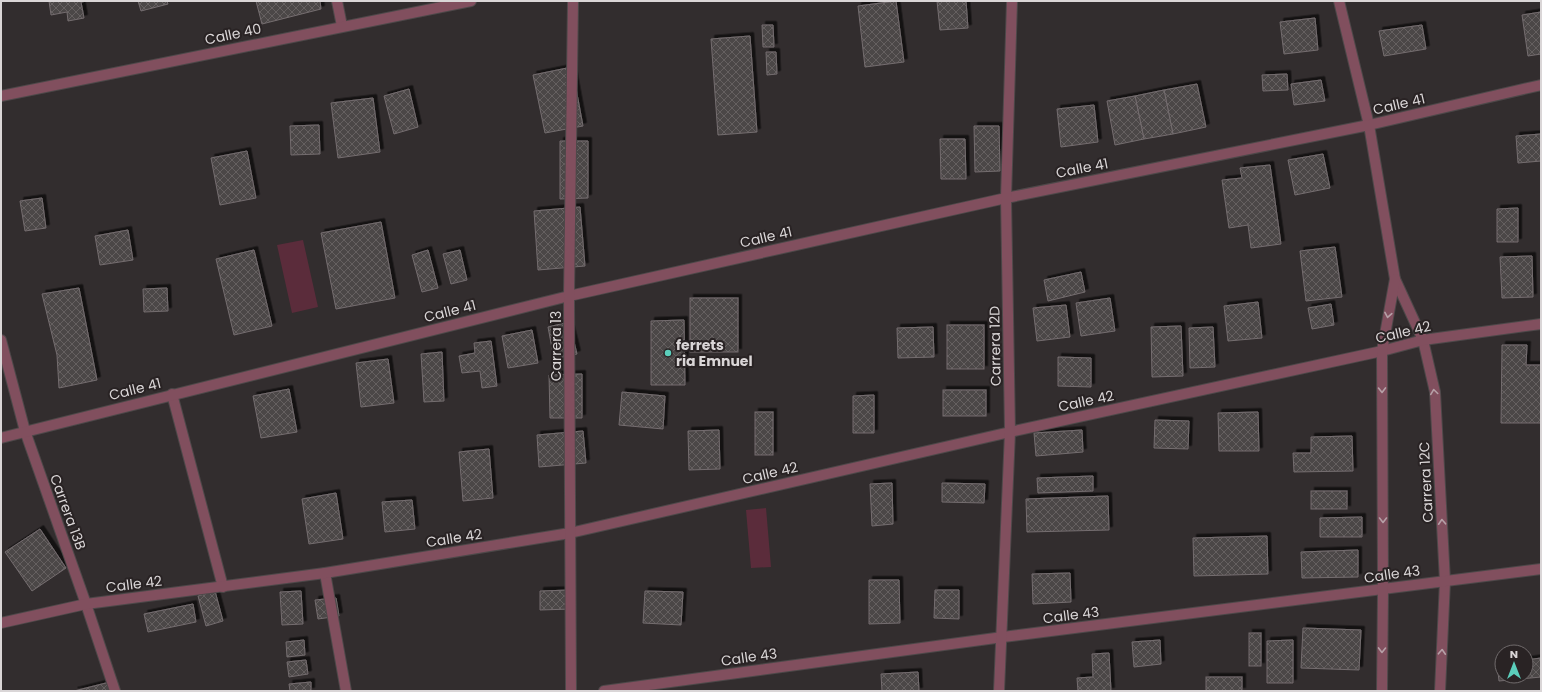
<svg xmlns="http://www.w3.org/2000/svg" width="1542" height="692" viewBox="0 0 1542 692" font-family="Poppins,sans-serif">
<defs>
<pattern id="building-cross-hatch" width="8" height="8" patternUnits="userSpaceOnUse"><rect width="8" height="8" fill="#4c4647"/><path d="M0 0l8 8M0 8l8-8" fill="none" stroke="#656061"/></pattern>
<filter id="shadow"><feDropShadow dx="3.5" dy="-3.5" stdDeviation="0" flood-color="#0009"/></filter>
</defs>
<rect width="100%" height="100%" fill="#322d2e"/>
<g fill="#5b2c3b">
<path d="M 303,240 L 318,307 L 292,313 L 277,245 Z"/>
<path d="M 766,508 L 771,567 L 751,568 L 746,510 Z"/>
</g>
<g fill="url(#building-cross-hatch)" stroke="#746d6f" filter="url(#shadow)">
<path d="M 49,1 L 87,1 L 81,2 L 84,18 L 68,21 L 67,12 L 51,15 Z"/>
<path d="M 138,1 L 167,1 L 168,4 L 141,11 Z"/>
<path d="M 256,1 L 320,1 L 321,9 L 262,24 Z"/>
<path d="M 896,1 L 904,62 L 865,67 L 858,6 Z"/>
<path d="M 937,1 L 966,1 L 968,28 L 940,30 Z"/>
<path d="M 1541,12 L 1541,54 L 1528,56 L 1522,15 Z"/>
<path d="M 1315,18 L 1318,50 L 1284,54 L 1280,22 Z"/>
<path d="M 762,25 L 773,25 L 774,47 L 763,47 Z"/>
<path d="M 1422,25 L 1426,49 L 1384,56 L 1379,31 Z"/>
<path d="M 750,36 L 757,132 L 718,135 L 711,39 Z"/>
<path d="M 766,52 L 776,52 L 777,74 L 767,75 Z"/>
<path d="M 572,67 L 583,126 L 545,133 L 533,75 Z"/>
<path d="M 1287,74 L 1288,90 L 1263,91 L 1262,75 Z"/>
<path d="M 1321,80 L 1325,101 L 1294,105 L 1291,84 Z"/>
<path d="M 1197,84 L 1206,127 L 1173,134 L 1164,90 Z"/>
<path d="M 409,89 L 418,127 L 394,134 L 384,96 Z"/>
<path d="M 1164,90 L 1173,134 L 1144,139 L 1135,96 Z"/>
<path d="M 1135,96 L 1144,139 L 1115,145 L 1107,101 Z"/>
<path d="M 373,98 L 380,152 L 338,158 L 331,103 Z"/>
<path d="M 1094,105 L 1098,142 L 1061,147 L 1057,109 Z"/>
<path d="M 319,125 L 320,154 L 291,155 L 290,126 Z"/>
<path d="M 974,126 L 999,126 L 1000,171 L 975,172 Z"/>
<path d="M 1541,134 L 1541,161 L 1518,163 L 1516,136 Z"/>
<path d="M 940,139 L 965,139 L 966,179 L 941,179 Z"/>
<path d="M 560,141 L 588,141 L 588,198 L 560,199 Z"/>
<path d="M 247,151 L 256,198 L 220,205 L 211,158 Z"/>
<path d="M 1323,154 L 1330,188 L 1295,195 L 1288,160 Z"/>
<path d="M 1270,165 L 1281,244 L 1251,248 L 1248,225 L 1229,228 L 1222,180 L 1242,178 L 1240,168 Z"/>
<path d="M 42,198 L 46,228 L 25,231 L 20,201 Z"/>
<path d="M 580,207 L 585,266 L 538,270 L 534,211 Z"/>
<path d="M 1518,208 L 1518,242 L 1497,242 L 1497,209 Z"/>
<path d="M 381,222 L 395,298 L 336,309 L 321,233 Z"/>
<path d="M 128,230 L 133,260 L 100,265 L 95,236 Z"/>
<path d="M 1335,247 L 1342,297 L 1306,301 L 1300,251 Z"/>
<path d="M 254,250 L 272,326 L 234,335 L 216,259 Z"/>
<path d="M 428,250 L 438,288 L 422,292 L 412,255 Z"/>
<path d="M 460,250 L 467,280 L 451,284 L 443,254 Z"/>
<path d="M 1532,256 L 1533,297 L 1502,298 L 1500,257 Z"/>
<path d="M 1081,272 L 1085,292 L 1048,301 L 1044,280 Z"/>
<path d="M 79,288 L 97,380 L 59,388 L 57,355 L 42,294 Z"/>
<path d="M 167,288 L 168,311 L 144,312 L 143,289 Z"/>
<rect x="690" y="298" width="48" height="54"/>
<path d="M 1110,298 L 1115,331 L 1081,336 L 1076,303 Z"/>
<path d="M 1258,302 L 1262,338 L 1228,341 L 1224,306 Z"/>
<path d="M 1331,304 L 1334,325 L 1312,329 L 1308,308 Z"/>
<path d="M 1066,305 L 1070,337 L 1037,341 L 1033,308 Z"/>
<path d="M 684,320 L 685,385 L 651,385 L 651,321 Z"/>
<path d="M 569,322 L 577,354 L 554,359 L 548,327 Z"/>
<rect x="947" y="325" width="37" height="44"/>
<path d="M 1181,326 L 1183,376 L 1152,377 L 1151,327 Z"/>
<path d="M 933,327 L 934,357 L 898,358 L 897,328 Z"/>
<path d="M 1213,327 L 1215,367 L 1190,368 L 1189,328 Z"/>
<path d="M 532,330 L 538,363 L 508,368 L 502,336 Z"/>
<path d="M 491,341 L 497,386 L 482,388 L 480,371 L 462,373 L 459,356 L 475,353 L 474,343 Z"/>
<path d="M 1502,345 L 1527,345 L 1526,365 L 1541,365 L 1541,423 L 1501,423 Z"/>
<path d="M 442,352 L 444,401 L 424,402 L 421,354 Z"/>
<path d="M 1058,357 L 1091,358 L 1091,387 L 1058,386 Z"/>
<path d="M 388,359 L 394,403 L 361,407 L 356,363 Z"/>
<path d="M 582,374 L 582,418 L 550,418 L 549,375 Z"/>
<path d="M 289,389 L 297,432 L 261,438 L 253,396 Z"/>
<rect x="943" y="390" width="43" height="26"/>
<path d="M 622,392 L 665,396 L 663,429 L 619,425 Z"/>
<path d="M 874,395 L 874,433 L 853,433 L 853,396 Z"/>
<rect x="755" y="412" width="18" height="43"/>
<path d="M 1258,412 L 1259,451 L 1219,451 L 1218,413 Z"/>
<path d="M 1155,420 L 1189,421 L 1188,449 L 1154,448 Z"/>
<path d="M 719,430 L 720,469 L 689,470 L 688,431 Z"/>
<path d="M 1082,430 L 1083,452 L 1036,456 L 1034,433 Z"/>
<path d="M 583,431 L 586,463 L 539,467 L 537,435 Z"/>
<path d="M 1352,436 L 1353,471 L 1294,472 L 1293,453 L 1311,453 L 1311,437 Z"/>
<path d="M 489,449 L 493,498 L 463,501 L 459,452 Z"/>
<path d="M 1093,476 L 1093,491 L 1038,493 L 1037,478 Z"/>
<path d="M 892,483 L 893,524 L 872,526 L 870,484 Z"/>
<path d="M 942,483 L 985,484 L 984,503 L 942,502 Z"/>
<rect x="1311" y="491" width="36" height="18"/>
<path d="M 336,493 L 343,539 L 309,544 L 302,499 Z"/>
<path d="M 1108,496 L 1109,530 L 1027,532 L 1026,499 Z"/>
<path d="M 412,500 L 415,529 L 385,532 L 382,502 Z"/>
<path d="M 1362,517 L 1362,537 L 1320,537 L 1320,518 Z"/>
<path d="M 40,529 L 66,568 L 32,591 L 5,552 Z"/>
<path d="M 1267,536 L 1268,574 L 1194,576 L 1193,538 Z"/>
<path d="M 1358,550 L 1358,577 L 1302,578 L 1301,552 Z"/>
<path d="M 1070,573 L 1071,602 L 1033,604 L 1032,574 Z"/>
<path d="M 869,580 L 899,580 L 900,623 L 869,624 Z"/>
<path d="M 571,590 L 571,609 L 540,610 L 540,591 Z"/>
<path d="M 935,590 L 959,590 L 959,619 L 934,618 Z"/>
<path d="M 215,591 L 223,621 L 206,626 L 198,596 Z"/>
<path d="M 301,591 L 303,624 L 282,625 L 280,592 Z"/>
<path d="M 645,591 L 683,592 L 681,625 L 643,623 Z"/>
<path d="M 336,598 L 339,616 L 318,619 L 315,600 Z"/>
<path d="M 193,604 L 196,622 L 148,632 L 144,614 Z"/>
<path d="M 1303,628 L 1361,630 L 1359,670 L 1301,668 Z"/>
<rect x="1249" y="633" width="12" height="33"/>
<path d="M 304,640 L 305,655 L 287,657 L 286,642 Z"/>
<path d="M 1160,640 L 1161,664 L 1134,667 L 1132,642 Z"/>
<path d="M 1293,640 L 1293,683 L 1267,683 L 1267,641 Z"/>
<path d="M 1109,653 L 1111,691 L 1078,691 L 1077,678 L 1093,677 L 1092,654 Z"/>
<path d="M 1541,658 L 1541,677 L 1499,681 L 1497,663 L 1502,662 L 1502,676 L 1526,676 L 1526,660 Z"/>
<path d="M 306,660 L 308,674 L 289,677 L 287,662 Z"/>
<path d="M 918,672 L 919,691 L 882,691 L 881,674 Z"/>
<rect x="1206" y="677" width="36" height="14"/>
<path d="M 110,682 L 112,691 L 74,691 Z"/>
<path d="M 311,682 L 311,691 L 290,691 L 289,684 Z"/>
</g>
<g fill="none" stroke-linecap="round" stroke-linejoin="round">
<g stroke="#4d4849" stroke-width="12">
<g id="minor">
<path d="M 337,1 L 342,26"/>
<path d="M 1339,1 L 1369,125 L 1395,279 L 1423,340 L 1435,392 L 1445,581 L 1440,691"/>
<path d="M 1,340 L 25,431 L 86,604 L 115,691"/>
<path d="M 172,394 L 223,587"/>
<path d="M 1,438 L 569,296 L 1006,198 L 1369,125 L 1541,85"/>
<path d="M 325,573 L 346,691"/>
<path d="M 1,623 L 86,604 L 325,573 L 570,533 L 1010,432 L 1382,351 L 1423,340 L 1541,324"/>
<path d="M 571,691 L 569,296 L 573,1"/>
<path d="M 604,691 L 1003,637 L 1541,569"/>
<path d="M 999,691 L 1010,432 L 1006,198 L 1012,1"/>
<path d="M 1382,691 L 1383,590 L 1382,351 L 1395,279"/>
</g>
</g>
<g stroke="#4d4849" stroke-width="12">
<path id="tertiary" d="M 1,96 L 471,1"/>
</g>
<use href="#minor" stroke="#814f5e" stroke-width="10"/>
<use href="#tertiary" stroke="#814f5e" stroke-width="10"/>
</g>
<defs><path id="oneway-chevron" d="M-2-3.5L2.5 0L-2 3.5" fill="none" stroke-width="1.6" stroke-linecap="round" stroke-linejoin="round"/></defs>
<g stroke="#b6a0a7">
<use href="#oneway-chevron" transform="translate(1388 315) rotate(100)"/>
<use href="#oneway-chevron" transform="translate(1382 390) rotate(89)"/>
<use href="#oneway-chevron" transform="translate(1434 392) rotate(-98)"/>
<use href="#oneway-chevron" transform="translate(1383 520) rotate(90)"/>
<use href="#oneway-chevron" transform="translate(1442 522) rotate(-93)"/>
<use href="#oneway-chevron" transform="translate(1382 650) rotate(91)"/>
<use href="#oneway-chevron" transform="translate(1442 652) rotate(-87)"/>
</g>
<circle fill="#5bcebb" stroke="#292324" stroke-width="1.5" cx="668" cy="353" r="4"/>
<g text-anchor="middle" dominant-baseline="central" stroke-width="4" stroke-linejoin="round" paint-order="stroke">
<g font-size="14" fill="#dad6d7" stroke="#292324">
<text transform="translate(233 34) rotate(-12)">Calle 40</text>
<text transform="translate(1399 104) rotate(-13)">Calle 41</text>
<text transform="translate(1082 168) rotate(-11)">Calle 41</text>
<text transform="translate(766 237) rotate(-13)">Calle 41</text>
<text transform="translate(450 311) rotate(-14)">Calle 41</text>
<text transform="translate(1403 332) rotate(-13)">Calle 42</text>
<text transform="translate(556 346) rotate(-90)">Carrera 13</text>
<text transform="translate(995 346) rotate(-91)">Carrera 12D</text>
<text transform="translate(135 389) rotate(-14)">Calle 41</text>
<text transform="translate(1086 401) rotate(-12)">Calle 42</text>
<text transform="translate(770 473) rotate(-13)">Calle 42</text>
<text transform="translate(1426 482) rotate(-93)">Carrera 12C</text>
<text transform="translate(68 512) rotate(70)">Carrera 13B</text>
<text transform="translate(454 538) rotate(-9)">Calle 42</text>
<text transform="translate(1392 574) rotate(-8)">Calle 43</text>
<text transform="translate(134 584) rotate(-7)">Calle 42</text>
<text transform="translate(1071 615) rotate(-7)">Calle 43</text>
<text transform="translate(749 657) rotate(-8)">Calle 43</text>
</g>
<g font-size="14" font-weight="bold" fill="#dad6d7" stroke="#292324" text-anchor="start">
<text x="676" y="345">ferrets<tspan x="676" dy="16">ria Emnuel</tspan></text>
</g>
</g>
<rect width="1542" height="692" fill="none" stroke="#dad6d7" stroke-width="4"/>
<g transform="translate(1514 664)"><circle r="19" fill="#292324" stroke="#706b6c"/>
<path d="M0-3L7 15L0 10L-7 15Z" fill="#5bcebb"/>
<text y="-6" font-size="11" font-weight="bold" text-anchor="middle" fill="#dad6d7">N</text>
</g>
</svg>
